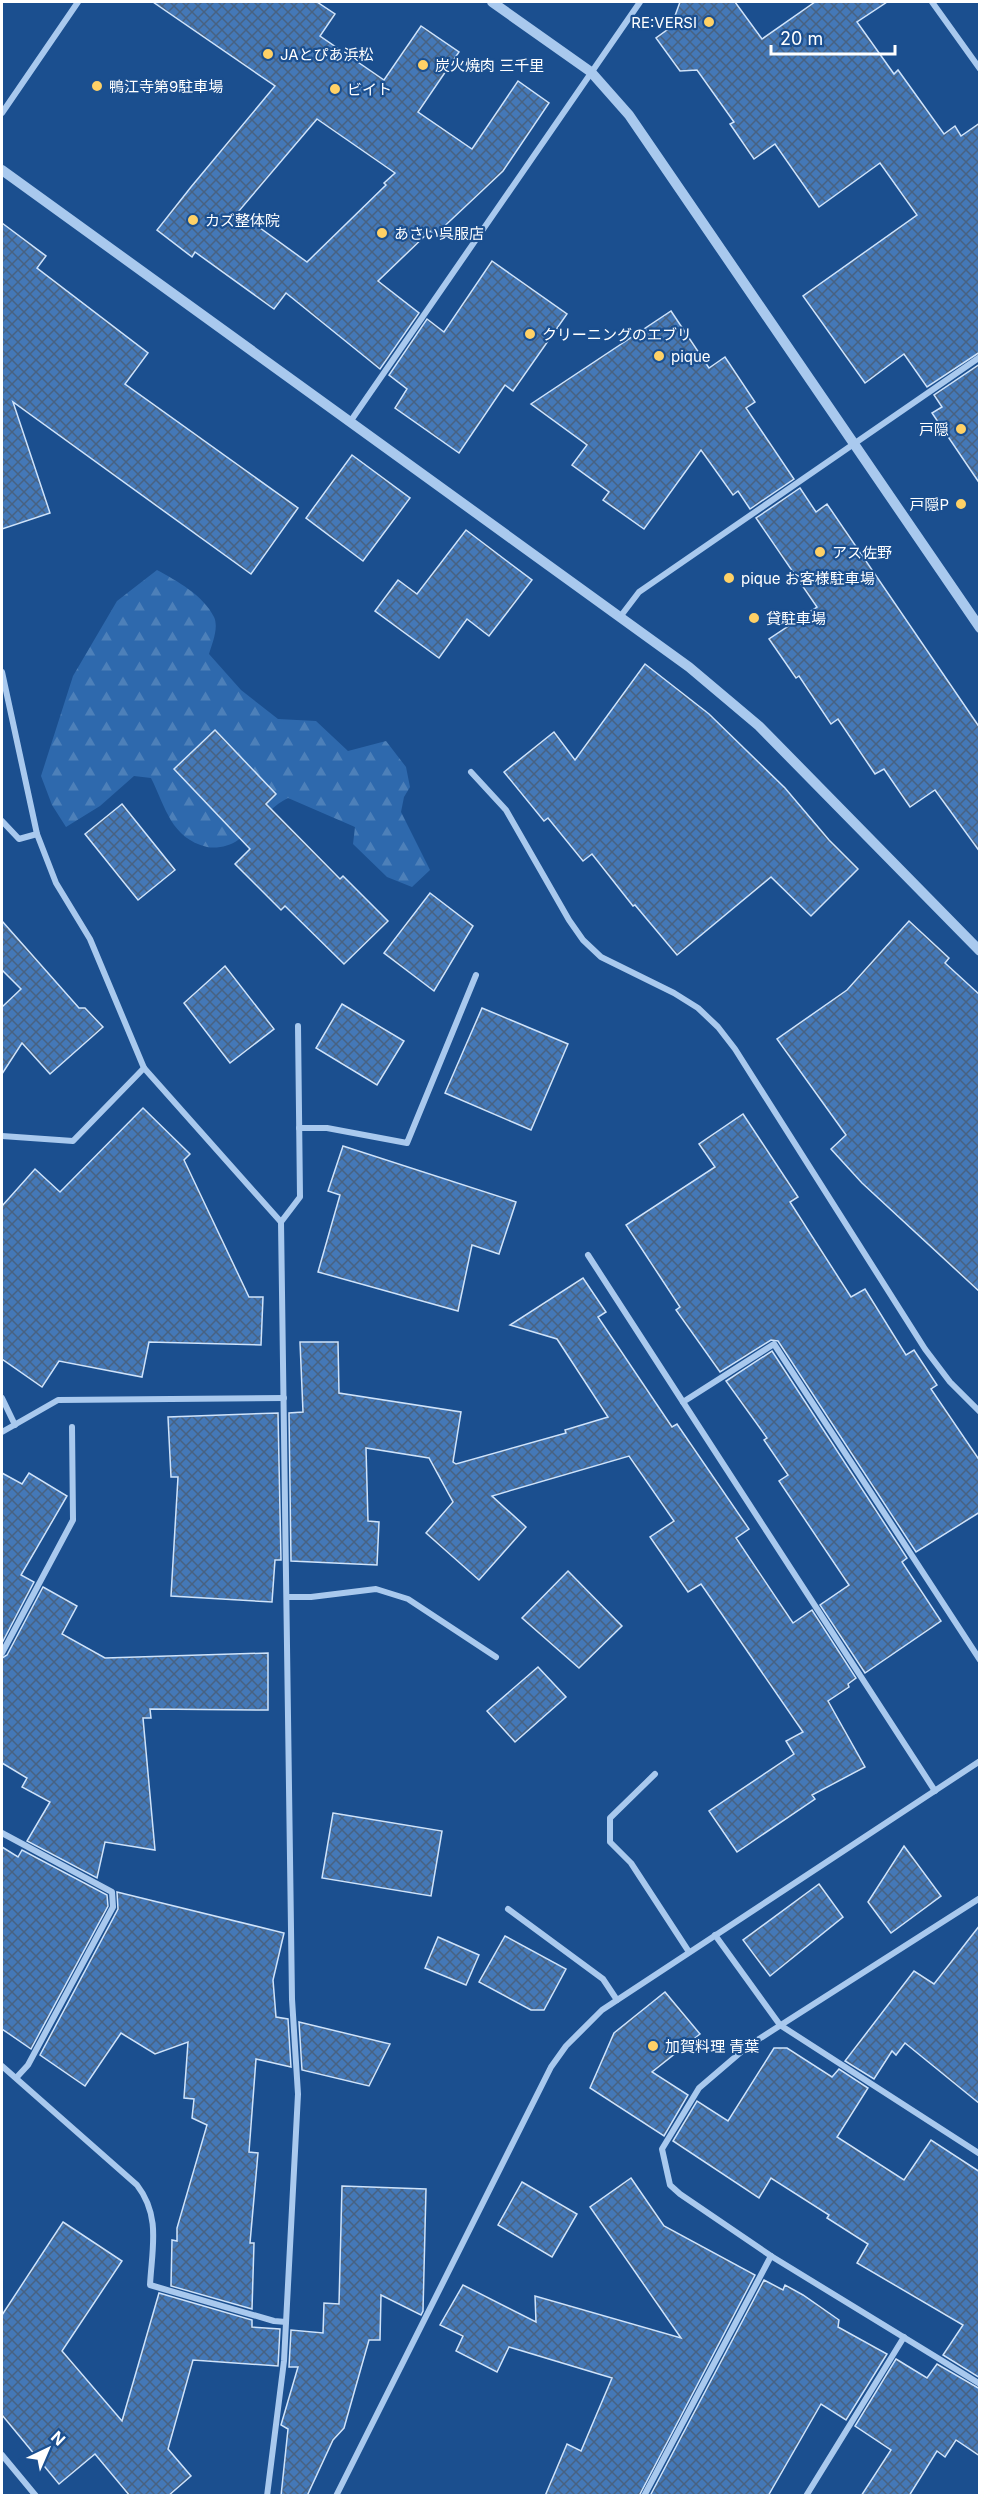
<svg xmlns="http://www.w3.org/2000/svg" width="981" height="2497" viewBox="0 0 981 2497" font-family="Inter,'Noto Sans JP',sans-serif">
<defs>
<pattern id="forest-firs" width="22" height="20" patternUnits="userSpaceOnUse" patternTransform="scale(1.5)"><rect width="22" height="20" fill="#2e69ad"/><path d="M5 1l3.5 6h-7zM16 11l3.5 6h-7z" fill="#4d80b9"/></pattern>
<pattern id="building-cross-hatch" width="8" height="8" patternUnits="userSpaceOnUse" patternTransform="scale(1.5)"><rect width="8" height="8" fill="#4478b7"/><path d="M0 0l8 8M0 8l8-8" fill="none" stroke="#486282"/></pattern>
</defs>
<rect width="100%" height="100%" fill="#1b4f8f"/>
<path fill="url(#forest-firs)" d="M 157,570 C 177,581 203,595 214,617 C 219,628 212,644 209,654 L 241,690 L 278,719 L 316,721 L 348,751 L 386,741 L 406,767 L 410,787 L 404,797 L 401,812 L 430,870 L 412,887 L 387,877 L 353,844 L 355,827 L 288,798 C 268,808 257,827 238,840 C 230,846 217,849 207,847 C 171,838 166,808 151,778 L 134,776 L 100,806 L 66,827 L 52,805 L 41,776 L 73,676 L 117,601 Z"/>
<g fill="url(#building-cross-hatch)" stroke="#cfe3fa" stroke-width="1.5" fill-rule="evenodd">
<path d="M 153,2 L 317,2 L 335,14 L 320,36 L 384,80 L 421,26 L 459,52 L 418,112 L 472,149 L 518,81 L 549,103 L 503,171 L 434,236 L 430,231 L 378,281 L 419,313 L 380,369 L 286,293 L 274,309 L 195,252 L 192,257 L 157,230 L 191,187 L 275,86 ZM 317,119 L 395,173 L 384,183 L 386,185 L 307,262 L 238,212 Z"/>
<path d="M 680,2 L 735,2 L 762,39 L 815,2 L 887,2 L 857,22 L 894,74 L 898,70 L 944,134 L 955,126 L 961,136 L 980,123 L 980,352 L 927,387 L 904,354 L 865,383 L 803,296 L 917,215 L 880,163 L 819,207 L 775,144 L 754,159 L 730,124 L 734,122 L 697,70 L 680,71 L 656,38 L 671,27 Z"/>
<path d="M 2,223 L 46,256 L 37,268 L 148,353 L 125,384 L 298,508 L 251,574 L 13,402 L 50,513 L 2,529 Z"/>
<path d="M 492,261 L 567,314 L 513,391 L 505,385 L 459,453 L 395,408 L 407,389 L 389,375 L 427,319 L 444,332 Z"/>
<path d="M 671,311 L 709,368 L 725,357 L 755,402 L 746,408 L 794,479 L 750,509 L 738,491 L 733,495 L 701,450 L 644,529 L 603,500 L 609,492 L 572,465 L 587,445 L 531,404 Z"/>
<path d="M 980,364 L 980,484 L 932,413 L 942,407 L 934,395 Z"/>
<path d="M 352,455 L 410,498 L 363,561 L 306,518 Z"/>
<path d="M 800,488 L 816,512 L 827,504 L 980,728 L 980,852 L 935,790 L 910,807 L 884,769 L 875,774 L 838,719 L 831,724 L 799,676 L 796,678 L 769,639 L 817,607 L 756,518 Z"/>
<path d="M 466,530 L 532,580 L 489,636 L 467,619 L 439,658 L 375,611 L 398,580 L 417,594 Z"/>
<path d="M 645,664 L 709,714 L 785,788 L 829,840 L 858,869 L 811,916 L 771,877 L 677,955 L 635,905 L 633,906 L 592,854 L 583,861 L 548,818 L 544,821 L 504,772 L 554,732 L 575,760 Z"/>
<path d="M 215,730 L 276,794 L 266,804 L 340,879 L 343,876 L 388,921 L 344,964 L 285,906 L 281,910 L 235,864 L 250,849 L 174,769 Z"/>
<path d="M 122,804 L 175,870 L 138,900 L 85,834 Z"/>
<path d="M 430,893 L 473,926 L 434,991 L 384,953 Z"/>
<path d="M 2,921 L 79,1008 L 85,1008 L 103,1027 L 50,1074 L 22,1043 L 2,1074 L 2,1007 L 21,989 L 2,970 Z"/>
<path d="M 909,921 L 949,958 L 945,963 L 980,995 L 980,1292 L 862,1183 L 831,1149 L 846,1135 L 777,1039 L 847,990 Z"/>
<path d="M 225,966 L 274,1029 L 230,1063 L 184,1003 Z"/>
<path d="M 342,1004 L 404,1041 L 377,1085 L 316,1048 Z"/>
<path d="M 482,1008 L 568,1044 L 531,1130 L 445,1093 Z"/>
<path d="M 143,1108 L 190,1154 L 184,1160 L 249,1297 L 263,1297 L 261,1345 L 149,1342 L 142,1377 L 59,1361 L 42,1387 L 2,1359 L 2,1206 L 35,1169 L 60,1192 Z"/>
<path d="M 743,1114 L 798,1197 L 790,1202 L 851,1297 L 865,1289 L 906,1355 L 914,1350 L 937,1385 L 931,1389 L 980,1461 L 980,1512 L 916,1552 L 778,1341 L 771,1340 L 720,1372 L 676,1310 L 680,1307 L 626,1225 L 715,1167 L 699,1144 Z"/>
<path d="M 343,1146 L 516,1202 L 499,1254 L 472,1245 L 458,1311 L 318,1272 L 340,1195 L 328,1191 Z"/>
<path d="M 583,1278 L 606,1312 L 598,1317 L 672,1427 L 677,1424 L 749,1529 L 736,1538 L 793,1623 L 812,1610 L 856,1678 L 848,1684 L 849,1687 L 828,1701 L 865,1767 L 812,1795 L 815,1799 L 737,1852 L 709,1811 L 794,1754 L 786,1741 L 803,1732 L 701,1584 L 688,1592 L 650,1537 L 674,1521 L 629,1456 L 492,1496 L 526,1527 L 479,1580 L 426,1533 L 453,1502 L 429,1458 L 366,1448 L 368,1521 L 379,1522 L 377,1565 L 291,1561 L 289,1413 L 303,1412 L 300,1342 L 338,1342 L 339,1393 L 461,1412 L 453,1462 L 456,1464 L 566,1433 L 565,1430 L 608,1417 L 557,1339 L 510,1325 Z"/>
<path d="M 772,1351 L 907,1558 L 902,1562 L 941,1621 L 865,1673 L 820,1605 L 849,1585 L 779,1481 L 788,1475 L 764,1440 L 767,1438 L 726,1381 Z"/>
<path d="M 278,1413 L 281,1560 L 275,1560 L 272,1602 L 171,1596 L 178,1477 L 171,1477 L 168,1417 Z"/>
<path d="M 2,1473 L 22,1484 L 29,1473 L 67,1496 L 21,1575 L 34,1582 L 2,1643 Z"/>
<path d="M 568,1571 L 622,1626 L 579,1668 L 522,1618 Z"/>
<path d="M 43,1587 L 77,1606 L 62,1634 L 105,1658 L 268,1653 L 268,1710 L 150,1709 L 151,1718 L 143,1718 L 155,1850 L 105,1842 L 97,1878 L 27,1841 L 50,1802 L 22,1787 L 27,1778 L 2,1763 L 2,1658 L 7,1655 Z"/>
<path d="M 538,1667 L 566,1697 L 515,1742 L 487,1711 Z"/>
<path d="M 333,1813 L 442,1831 L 431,1896 L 322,1878 Z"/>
<path d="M 904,1846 L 941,1896 L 891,1933 L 868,1902 Z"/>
<path d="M 2,1847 L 18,1857 L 22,1850 L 107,1895 L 108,1906 L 31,2049 L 2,2029 Z"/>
<path d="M 819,1884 L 843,1917 L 770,1976 L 743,1940 Z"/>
<path d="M 117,1892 L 284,1933 L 273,1980 L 276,2017 L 288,2019 L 291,2067 L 256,2059 L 249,2152 L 258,2153 L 250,2243 L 254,2243 L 252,2309 L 171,2286 L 172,2240 L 177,2241 L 177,2228 L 207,2125 L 192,2118 L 194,2099 L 184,2098 L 188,2042 L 155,2054 L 121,2033 L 85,2086 L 40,2055 L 118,1909 Z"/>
<path d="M 980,1925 L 980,2104 L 905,2043 L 896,2055 L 892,2051 L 874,2079 L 845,2061 L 914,1971 L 934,1984 Z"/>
<path d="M 505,1936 L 566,1969 L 544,2010 L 531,2010 L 479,1982 Z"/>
<path d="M 438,1937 L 479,1955 L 466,1985 L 425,1968 Z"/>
<path d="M 665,1992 L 700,2034 L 652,2072 L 688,2095 L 664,2136 L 590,2088 L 614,2033 Z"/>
<path d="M 299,2022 L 390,2044 L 369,2086 L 302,2070 Z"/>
<path d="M 774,2048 L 787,2048 L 832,2077 L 839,2069 L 868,2088 L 837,2137 L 904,2180 L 931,2140 L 980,2172 L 980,2378 L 943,2355 L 963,2325 L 857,2263 L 868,2244 L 827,2218 L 829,2215 L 771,2178 L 759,2198 L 673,2141 L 697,2101 L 728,2121 Z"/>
<path d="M 631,2178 L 664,2226 L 755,2275 L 639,2496 L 545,2496 L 567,2444 L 581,2451 L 612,2378 L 509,2347 L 497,2372 L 456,2351 L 463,2336 L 440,2325 L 463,2285 L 536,2322 L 535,2296 L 681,2338 L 590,2207 Z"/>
<path d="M 522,2182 L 577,2214 L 552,2257 L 498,2225 Z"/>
<path d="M 342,2186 L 426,2189 L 423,2311 L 421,2315 L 381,2295 L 380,2340 L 369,2340 L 344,2428 L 333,2440 L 307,2496 L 281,2496 L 288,2429 L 281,2425 L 298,2367 L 289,2367 L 291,2330 L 323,2333 L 324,2303 L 339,2304 Z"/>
<path d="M 63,2222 L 122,2261 L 62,2351 L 122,2421 L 159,2293 L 252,2320 L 252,2327 L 280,2329 L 278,2366 L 193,2360 L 168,2449 L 191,2476 L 168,2496 L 130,2496 L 95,2454 L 59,2484 L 2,2415 L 2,2315 Z"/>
<path d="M 764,2280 L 783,2290 L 785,2285 L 803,2295 L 839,2320 L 838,2327 L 887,2354 L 846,2420 L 821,2404 L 768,2496 L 650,2496 Z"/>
<path d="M 896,2359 L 927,2378 L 937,2364 L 980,2389 L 980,2456 L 956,2440 L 945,2457 L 937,2451 L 909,2496 L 861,2496 L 891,2450 L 855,2426 Z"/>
</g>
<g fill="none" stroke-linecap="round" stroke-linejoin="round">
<g stroke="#a9c9ee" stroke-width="6">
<path d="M 932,2 L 980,69"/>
<path d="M 2,113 L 78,2"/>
<path d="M 350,422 L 640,2"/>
<path d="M 620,617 L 639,592 L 980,357"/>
<path d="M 2,672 L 37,834 L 56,883 L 90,939 L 144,1068 L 281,1222 L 292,1999 L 298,2094 L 284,2361 L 267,2496"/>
<path d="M 471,772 L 506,810 L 569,920 L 583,940 L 601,957 L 674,993 L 698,1008 L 718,1027 L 735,1049 L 925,1349 L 950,1382 L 980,1412"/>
<path d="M 2,821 L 19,839 L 37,834"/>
<path d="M 299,1128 L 327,1128 L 407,1143 L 476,975"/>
<path d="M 2,1136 L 73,1141 L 144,1068"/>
<path d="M 281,1222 L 300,1197 L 298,1026"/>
<path d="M 588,1255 L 683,1402"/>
<path d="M 2,1398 L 15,1425"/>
<path d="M 2,1432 L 58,1400 L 284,1398"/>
<path d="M 287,1597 L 311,1597 L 376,1589 L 408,1599 L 496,1657"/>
<path d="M 2,1653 L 73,1520 L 72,1427"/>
<path d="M 655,1774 L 610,1818 L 610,1842 L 631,1863 L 689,1952"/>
<path d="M 935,1791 L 683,1402 L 774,1344 L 980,1660"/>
<path d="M 2,1833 L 112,1892 L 113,1907 L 28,2065 L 17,2077"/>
<path d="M 980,1898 L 748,2046 L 699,2088 L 662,2149 L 670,2185 L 680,2194 L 771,2256 L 980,2384"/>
<path d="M 508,1909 L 603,1979 L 617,2000"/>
<path d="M 715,1935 L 780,2025 L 980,2154"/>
<path d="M 2,2066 L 137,2185 C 161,2216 152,2248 150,2285 L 274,2321 L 286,2322"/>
<path d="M 2,2455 L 36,2496"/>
<path d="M 336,2496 L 551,2067 L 566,2046 L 602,2010 L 980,1761"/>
<path d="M 644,2496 L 771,2256"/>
<path d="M 806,2496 L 904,2337"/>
</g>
<g stroke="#a9c9ee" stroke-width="10">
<path d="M 492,2 L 591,72 L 629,115 L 980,628"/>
<path d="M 2,170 L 689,667 L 759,726 L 980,951"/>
</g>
</g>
<g fill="#ffd166" stroke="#1b4f8f" stroke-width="2">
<circle cx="709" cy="22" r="6"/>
<circle cx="268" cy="54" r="6"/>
<circle cx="423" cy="65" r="6"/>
<circle cx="97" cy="86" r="6"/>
<circle cx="335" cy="89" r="6"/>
<circle cx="193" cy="220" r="6"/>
<circle cx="382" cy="233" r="6"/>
<circle cx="530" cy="334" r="6"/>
<circle cx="659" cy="356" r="6"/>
<circle cx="961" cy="429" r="6"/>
<circle cx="961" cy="504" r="6"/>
<circle cx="820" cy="552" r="6"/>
<circle cx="729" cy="578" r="6"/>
<circle cx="754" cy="618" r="6"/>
<circle cx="653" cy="2046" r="6"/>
</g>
<g text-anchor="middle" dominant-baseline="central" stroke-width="4.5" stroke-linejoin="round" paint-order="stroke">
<g font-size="15" fill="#fff" stroke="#1b4f8f" text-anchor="start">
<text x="697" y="22" text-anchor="end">RE:VERSI</text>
<text x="280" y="54">JAとぴあ浜松</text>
<text x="435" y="65">炭火焼肉 三千里</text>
<text x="109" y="86">鴨江寺第9駐車場</text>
<text x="347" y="89">ビイト</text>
<text x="205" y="220">カズ整体院</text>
<text x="394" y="233">あさい呉服店</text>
<text x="542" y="334">クリーニングのエブリ</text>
<text x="671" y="356">pique</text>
<text x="949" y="429" text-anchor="end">戸隠</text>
<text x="949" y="504" text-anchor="end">戸隠P</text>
<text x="832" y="552">アス佐野</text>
<text x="741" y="578">pique お客様駐車場</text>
<text x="766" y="618">貸駐車場</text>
<text x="665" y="2046">加賀料理 青葉</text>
</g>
</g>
<rect width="981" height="2497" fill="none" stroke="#ffffff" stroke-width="6"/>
<g transform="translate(48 2449) rotate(44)" stroke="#1b4f8f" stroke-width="4.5" paint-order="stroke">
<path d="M0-4.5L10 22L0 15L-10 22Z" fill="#ffffff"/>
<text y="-9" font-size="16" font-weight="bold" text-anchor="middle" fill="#ffffff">N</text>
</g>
<path d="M771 45v9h124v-9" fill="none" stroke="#ffffff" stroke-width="3"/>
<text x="780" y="45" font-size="18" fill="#ffffff" stroke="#1b4f8f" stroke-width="4.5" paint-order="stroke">20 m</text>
</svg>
